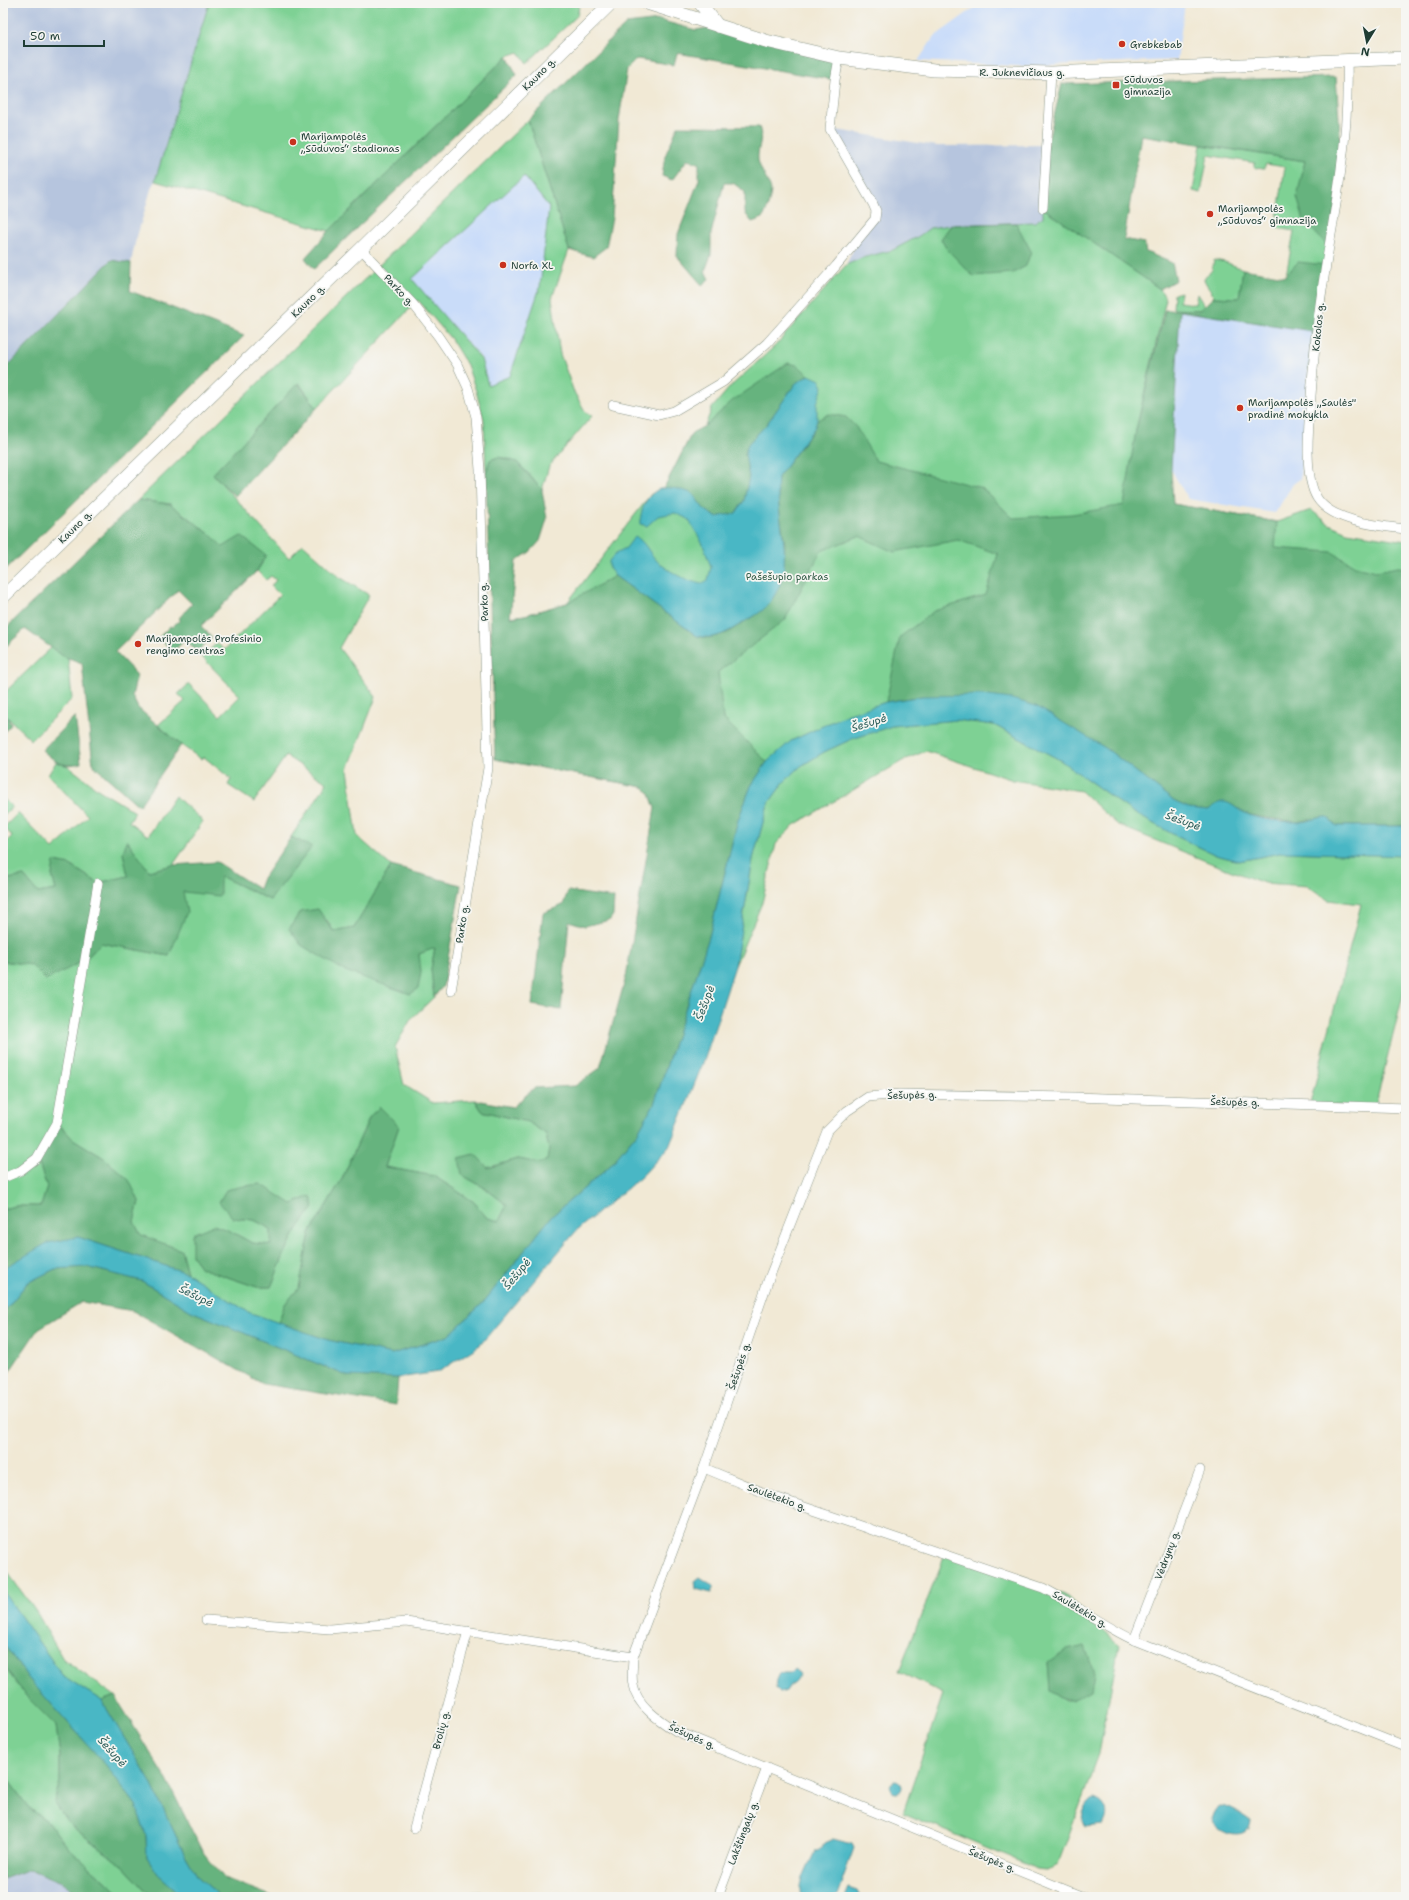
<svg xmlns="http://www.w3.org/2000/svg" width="1409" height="1900" viewBox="0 0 1409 1900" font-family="'Shantell Sans',sans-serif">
<rect width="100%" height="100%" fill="#f6f6f2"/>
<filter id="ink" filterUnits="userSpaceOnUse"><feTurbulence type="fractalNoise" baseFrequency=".025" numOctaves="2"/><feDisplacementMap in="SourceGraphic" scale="8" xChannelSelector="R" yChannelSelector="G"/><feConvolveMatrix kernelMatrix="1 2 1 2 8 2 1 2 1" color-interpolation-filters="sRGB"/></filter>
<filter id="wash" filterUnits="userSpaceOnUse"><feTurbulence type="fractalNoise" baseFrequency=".012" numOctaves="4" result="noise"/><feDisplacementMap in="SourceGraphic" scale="16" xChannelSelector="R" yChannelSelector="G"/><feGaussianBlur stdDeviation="0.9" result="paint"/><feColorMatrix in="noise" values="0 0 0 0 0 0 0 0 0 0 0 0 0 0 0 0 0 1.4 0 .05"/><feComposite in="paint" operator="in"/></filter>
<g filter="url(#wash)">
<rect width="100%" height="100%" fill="#f1e9d5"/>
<g fill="#c9dcf9">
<path d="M 981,3 L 1185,3 L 1177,60 L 1018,66 L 918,61 L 934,37 Z"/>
<path d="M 524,176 L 549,207 L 540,287 L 510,376 L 488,385 L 481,358 L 411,279 Z"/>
<path d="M 1180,311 L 1312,331 L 1300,479 L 1293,484 L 1275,513 L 1188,499 L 1171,469 Z"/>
</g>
<g fill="#b6c5de">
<path d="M 3,3 L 209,3 L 155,181 L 152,186 L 135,243 L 131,263 L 111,260 L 3,371 Z"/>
<path d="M 830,129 L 937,146 L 1047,145 L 1043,217 L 1036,222 L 951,225 L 930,228 L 919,236 L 893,250 L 862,258 L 846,265 L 858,239 L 876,211 Z"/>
<path d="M 30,1869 L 62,1882 L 83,1897 L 3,1897 L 3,1879 Z"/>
</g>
<g fill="#7ed194" stroke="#4e8764" fill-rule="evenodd">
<path d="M 209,3 L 578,3 L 579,7 L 577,16 L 527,63 L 519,52 L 507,56 L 329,231 L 155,181 Z"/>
<path d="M 528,120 L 569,250 L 552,298 L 560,354 L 574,392 L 585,411 L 592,416 L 549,466 L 542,490 C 528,474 514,450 490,460 L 486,473 L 484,420 L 476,391 L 467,365 L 451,339 L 418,300 L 317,408 L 299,383 L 213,474 L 289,558 L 303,544 L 338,576 L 369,595 L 339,648 L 376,697 L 348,769 L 357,836 L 391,866 L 354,928 L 334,932 L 327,920 L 289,929 L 420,972 L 419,954 L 435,947 L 431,969 L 434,997 L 411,1019 L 395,1047 L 404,1085 L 433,1103 L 475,1100 L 482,1111 L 528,1122 L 546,1134 L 549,1150 L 547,1159 L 540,1163 L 518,1159 L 462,1175 L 485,1188 L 507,1205 L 499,1221 L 487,1218 L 474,1202 L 434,1176 L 385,1167 L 399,1126 L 370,1116 L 342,1179 L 310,1233 L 299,1288 L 285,1304 L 278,1323 L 248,1312 L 187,1273 L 181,1250 L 141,1236 L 134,1222 L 139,1201 L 104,1158 L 73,1139 L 58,1123 L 37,1158 L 47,1187 L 41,1206 L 15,1206 L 3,1209 L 3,961 L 31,965 L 85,960 L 101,943 L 169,956 L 183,892 L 220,876 L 270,900 L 311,847 L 291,837 L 327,783 L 286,756 L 254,802 L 228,785 L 231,779 L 204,757 L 201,759 L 181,745 L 158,725 L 185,701 L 178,694 L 189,684 L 220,716 L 240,696 L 202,657 L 217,643 L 224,650 L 280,595 L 271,586 L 276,580 L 271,576 L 266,580 L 257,571 L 263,562 L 223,547 L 211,535 L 170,504 L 138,500 ZM 524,176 L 549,207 L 540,287 L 510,376 L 488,385 L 481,359 L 412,279 ZM 311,1197 L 314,1208 C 293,1229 282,1260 271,1287 L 257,1287 L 201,1268 L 192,1256 L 230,1231 L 252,1243 L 272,1245 L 271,1229 L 254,1220 L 233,1218 L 292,1204 Z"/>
<path d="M 1201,145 L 1305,161 L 1298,197 L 1329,247 L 1326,265 L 1286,276 L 1294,231 L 1276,228 L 1276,225 L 1285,167 L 1266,164 L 1264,169 L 1255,168 L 1255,163 L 1208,155 L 1201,193 L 1193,191 Z"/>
<path d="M 1043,208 L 1160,289 L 1166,299 L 1136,430 L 1125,504 L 1173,504 L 1277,522 L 1311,510 L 1329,524 L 1347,532 L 1406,541 L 1406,826 L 1107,749 L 886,702 L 846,715 L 791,741 L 751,786 L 655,808 L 650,794 L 643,787 L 495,759 L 491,619 L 525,615 L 567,603 L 651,494 L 664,488 L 692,433 L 705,426 L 712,408 L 730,387 L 775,346 L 846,265 L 862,258 L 893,250 L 919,236 L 930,228 L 951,225 L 1035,222 L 1043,217 Z"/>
<path d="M 1214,260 L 1225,262 L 1243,269 L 1239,298 L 1213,297 C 1212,289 1206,286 1204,279 L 1212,270 Z"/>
<path d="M 1181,292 L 1179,302 L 1195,304 L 1197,294 L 1204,305 L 1200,310 L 1173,309 L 1174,294 Z"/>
<path d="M 51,648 L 68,658 L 72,699 L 31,740 L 3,713 L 3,694 Z"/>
<path d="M 956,720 L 994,725 L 1060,760 L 1134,813 L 1178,837 L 1216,855 L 1239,861 L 1285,852 L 1406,856 L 1406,983 L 1375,1107 L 1310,1104 L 1361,904 L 1328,900 L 1308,886 L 1264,883 L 1213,864 L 1118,825 L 1081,791 L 1013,780 L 926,751 L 904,760 L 794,825 L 776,844 L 762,903 L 735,966 L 753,859 L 768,804 L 784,782 L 801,766 L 824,752 L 852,739 L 892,726 Z"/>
<path d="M 56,762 L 68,766 L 99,790 L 135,812 L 129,822 L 148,836 L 175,796 L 203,821 L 173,865 L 149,871 L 123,853 L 129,876 L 98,883 L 70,865 L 55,862 L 52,875 L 56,890 L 38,893 L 24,876 L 3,880 L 3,845 L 12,836 L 4,827 L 18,813 L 53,849 L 88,816 L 48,775 Z"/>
<path d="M 3,798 L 12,807 L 3,816 Z"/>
<path d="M 945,1555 L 1065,1595 L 1119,1645 L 1099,1754 L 1058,1864 L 1047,1870 L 1037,1869 L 903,1813 L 943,1694 L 899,1671 ZM 1048,1664 L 1073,1700 L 1065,1700 L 1051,1691 Z"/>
<path d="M 3,1566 L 37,1613 L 63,1659 L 115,1696 L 102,1701 L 62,1675 L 3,1591 Z"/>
<path d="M 3,1665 L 27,1697 L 56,1726 L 60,1755 L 60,1782 L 54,1802 L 69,1824 L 124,1867 L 152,1897 L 124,1897 L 70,1850 L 47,1821 L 29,1808 L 3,1773 Z"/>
<path d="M 471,1892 L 491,1892 L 500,1897 L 472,1897 Z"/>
</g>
<g fill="#66b37e" stroke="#427859">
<path d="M 659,20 L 696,30 L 718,26 L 839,58 L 835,80 L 677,53 L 674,65 L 637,59 L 627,69 L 619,120 L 612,218 L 606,247 L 593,257 L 569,250 L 528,120 L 626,24 Z"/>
<path d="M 507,56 L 517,75 L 314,269 L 305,258 L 329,231 Z"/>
<path d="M 1336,77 L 1342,161 L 1329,247 L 1304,221 L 1297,197 L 1305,161 L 1141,135 L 1124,239 L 1144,243 L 1146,252 L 1172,263 L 1176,280 L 1160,289 L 1043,208 L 1047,145 L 1062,84 Z"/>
<path d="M 678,126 L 759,127 C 764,138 757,148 758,160 C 760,170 771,186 771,191 C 770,201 767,210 763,218 L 752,222 L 745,213 L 745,192 L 733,183 L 724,183 L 711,234 L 711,255 L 705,271 L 709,279 L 702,285 L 677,256 L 678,234 L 699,180 L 699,163 L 687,160 L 672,180 L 662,176 L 665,156 Z"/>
<path d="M 1016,223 L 1031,251 L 1026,266 L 1013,273 L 973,276 L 946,248 L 941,239 L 951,225 Z"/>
<path d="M 111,260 L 131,263 L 130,291 L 244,336 L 3,572 L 3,371 Z"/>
<path d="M 1298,262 L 1326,265 L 1309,370 L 1312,331 L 1180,311 L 1171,469 L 1173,504 L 1277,522 L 1275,548 L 1332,552 L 1355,566 L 1376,571 L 1398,567 L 1406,568 L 1406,826 L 1337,826 L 1333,824 L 1328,817 L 1296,822 L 1260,817 L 1243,813 L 1232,805 L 1219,803 L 1208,810 L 1189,808 L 1175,802 L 1107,749 L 922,696 L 886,702 L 900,637 L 934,611 L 986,595 L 998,554 L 958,540 L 894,552 L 859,536 L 821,551 L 785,620 L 718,672 L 723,718 L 767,762 L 751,786 L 738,820 L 709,937 L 654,1104 L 638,1132 L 609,1167 L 552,1216 L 483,1303 L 448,1336 L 392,1354 L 328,1340 L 278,1323 L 285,1304 L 299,1288 L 310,1233 L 342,1179 L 370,1116 L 380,1107 L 399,1126 L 385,1167 L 434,1176 L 474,1202 L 487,1218 L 499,1221 L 507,1205 L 485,1188 L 462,1175 L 459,1158 L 475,1154 L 488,1168 L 518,1159 L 540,1163 L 547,1159 L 549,1150 L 546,1134 L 528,1122 L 482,1111 L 475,1100 L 513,1107 L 534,1088 L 575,1086 L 600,1068 L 626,977 L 655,808 L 650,794 L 643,787 L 495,759 L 486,473 L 490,460 L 498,457 L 517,462 L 542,490 L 547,519 L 540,541 L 530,552 L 516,561 L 510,618 L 525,615 L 567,603 L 615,576 L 697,636 L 708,638 L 727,633 L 762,610 L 777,590 L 784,573 L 785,544 L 780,515 L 777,487 L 778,477 L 812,432 L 817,420 L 829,414 L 846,417 L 856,427 L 876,461 L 982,488 L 1013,518 L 1073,514 L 1124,505 L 1136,430 L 1165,310 L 1200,310 L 1213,297 L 1239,298 L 1243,269 L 1285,276 Z"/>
<path d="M 788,363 L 797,365 L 809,375 L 796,383 L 766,425 L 748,444 L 745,454 L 749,477 L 744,501 L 736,513 L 716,517 L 704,509 L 692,493 L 664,488 L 692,433 L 705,426 L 732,401 Z"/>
<path d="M 298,383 L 317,408 L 235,496 L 213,474 Z"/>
<path d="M 138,500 L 170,504 L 211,535 L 223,547 L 241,536 L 266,555 L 257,571 L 201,626 L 212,637 L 197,652 L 185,640 L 173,652 L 159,637 L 170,626 L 172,627 L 180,620 L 179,618 L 192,604 L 178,590 L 115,652 L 137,675 L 132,696 L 138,708 L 181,745 L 139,806 L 93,765 L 82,663 L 63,656 L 25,629 L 3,649 L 3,631 Z"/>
<path d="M 3,713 L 8,718 L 11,725 L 3,733 Z"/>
<path d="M 75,716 L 81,763 C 62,768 56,762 42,750 Z"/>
<path d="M 291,837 L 312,847 L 270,900 L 220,876 L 220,896 L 183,892 L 187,912 L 169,956 L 101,943 L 85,960 L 46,980 L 31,965 L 3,961 L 3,880 L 24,876 L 38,893 L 56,890 L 52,875 L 54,862 L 70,865 L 98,883 L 128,876 L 123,853 L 127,840 L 149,871 L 173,865 L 217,862 L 259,889 L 263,878 Z"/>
<path d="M 391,866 L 461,885 L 443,986 L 434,997 L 431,969 L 435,948 L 419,954 L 421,972 L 418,989 L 410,994 L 345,971 L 301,945 L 289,929 L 300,912 L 318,909 L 334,932 L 354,928 Z"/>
<path d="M 568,891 L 614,898 L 613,915 L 610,920 L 585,926 L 569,921 L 561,1010 L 532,1005 L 543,913 L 563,905 Z"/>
<path d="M 57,1123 L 73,1139 L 104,1158 L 129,1180 L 139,1201 L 134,1222 L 141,1235 L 181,1250 L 187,1273 L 78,1237 L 6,1267 L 3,1270 L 3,1209 L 15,1206 L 41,1206 L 47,1187 L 37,1158 Z"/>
<path d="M 261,1184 L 292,1204 L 311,1196 L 314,1208 C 293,1229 282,1260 271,1287 L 257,1287 L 201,1268 L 192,1256 L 192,1234 L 214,1225 L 230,1231 L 252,1243 L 271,1245 L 271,1229 L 254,1220 L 233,1218 L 219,1202 L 226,1190 L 244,1186 Z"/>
<path d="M 87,1267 L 142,1281 L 191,1311 L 347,1376 L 398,1378 L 396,1405 L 263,1384 L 133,1311 L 82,1302 L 38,1329 L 3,1381 L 3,1313 L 27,1283 L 55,1269 Z"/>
<path d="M 3,1643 L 29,1679 L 106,1765 L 136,1805 L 146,1836 L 147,1857 L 158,1874 L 184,1897 L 152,1897 L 124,1867 L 69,1824 L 54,1802 L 60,1782 L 60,1755 L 56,1726 L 27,1697 L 3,1665 Z"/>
<path d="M 1085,1646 L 1094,1673 L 1091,1690 C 1071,1701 1071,1704 1050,1691 L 1048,1663 L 1067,1650 Z"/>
<path d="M 115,1696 L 167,1780 L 202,1851 L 224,1878 L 274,1897 L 221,1897 L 198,1877 L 184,1853 L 150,1781 L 102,1701 Z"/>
<path d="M 3,1773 L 29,1808 L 47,1821 L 70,1850 L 124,1897 L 83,1897 L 62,1882 L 30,1869 L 3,1879 Z"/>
</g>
<g fill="#4ab7c5" stroke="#347a7c">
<path d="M 809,375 L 820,380 L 823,387 L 817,403 L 817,420 L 815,427 L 778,477 C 774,524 803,570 763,610 C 757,615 749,619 742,623 C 727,633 715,640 697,636 L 615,576 L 609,568 L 609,561 L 616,553 L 626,548 L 635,536 C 645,542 648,551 656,560 C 666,570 687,581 701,584 L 708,580 L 711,567 L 702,542 L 688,519 L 675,513 L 658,516 L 647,526 L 640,524 C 640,510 648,490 664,488 C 673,487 684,491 692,493 L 704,509 L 716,517 L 736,513 L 744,501 L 749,477 L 745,454 L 748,444 L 766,425 L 796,383 Z"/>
<path d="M 981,695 L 1012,699 L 1036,706 L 1107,749 L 1175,802 L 1189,808 L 1208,810 C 1213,808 1218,801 1224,802 C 1232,803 1236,809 1243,812 C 1257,820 1279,821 1295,822 C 1306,823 1320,816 1328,817 L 1333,824 L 1337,826 L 1406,826 L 1406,856 L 1285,852 L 1239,861 L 1216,855 L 1178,837 L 1134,813 L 1060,760 L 994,725 L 956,720 L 892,726 L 852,739 L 824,752 L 801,766 L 784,782 L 768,804 L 753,859 L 735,966 L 705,1058 L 669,1147 L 641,1177 L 577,1230 L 480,1345 L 438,1372 L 398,1378 L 347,1376 L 191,1311 L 142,1281 L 87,1267 L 55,1269 L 27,1283 L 3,1313 L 3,1270 L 6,1267 L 47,1243 L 78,1237 L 187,1273 L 248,1312 L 328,1340 L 392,1354 L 448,1336 L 483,1303 L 552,1216 L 609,1167 L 638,1132 L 654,1104 L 709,937 L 738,820 L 751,786 L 767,762 L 791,741 L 846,715 L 886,702 L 922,696 Z"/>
<path d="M 700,1577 L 714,1586 L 711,1593 L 696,1589 L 695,1581 Z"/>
<path d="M 3,1591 L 62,1675 L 102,1701 L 150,1781 L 184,1853 L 198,1877 L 221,1897 L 184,1897 L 158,1874 L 147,1857 L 146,1836 L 136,1805 L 106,1765 L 29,1679 L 3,1643 Z"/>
<path d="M 794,1669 L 799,1673 C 798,1680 796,1682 790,1685 L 786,1691 L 780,1693 L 776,1689 L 777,1680 L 780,1673 L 791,1673 Z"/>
<circle cx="896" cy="1787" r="6"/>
<path d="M 1094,1798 C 1107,1802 1110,1814 1103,1825 L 1085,1827 C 1078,1819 1086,1802 1094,1798 Z"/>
<path d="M 1219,1806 C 1230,1806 1242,1815 1251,1821 C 1249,1844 1218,1835 1211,1819 L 1215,1809 Z"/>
<path d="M 833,1839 L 852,1844 L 854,1848 L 837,1895 L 835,1897 L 804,1897 C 794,1888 811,1862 815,1851 L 818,1851 L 824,1843 Z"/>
<path d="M 849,1888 L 858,1891 L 861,1897 L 845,1897 Z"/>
</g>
</g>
<g filter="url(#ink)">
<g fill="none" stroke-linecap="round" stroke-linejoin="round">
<g stroke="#889384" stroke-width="10">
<g id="street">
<path d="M 1347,60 C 1348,95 1346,134 1341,169 C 1335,217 1325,264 1319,312 C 1315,340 1313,368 1311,396 C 1309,423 1303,475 1317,498 C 1332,522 1380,526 1406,529"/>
<path d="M 1043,208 L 1051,73"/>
<path d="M 361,249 L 413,304 L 438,336 L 457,364 L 468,388 L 476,417 L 480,470 L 488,768 L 451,991"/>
<path d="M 613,405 L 659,415 L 674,411 L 723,382 L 767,343 L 836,266 L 875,219 L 876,211 L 873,204 L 830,129 L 835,80 L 839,58"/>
<path d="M 3,1178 L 20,1171 L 37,1158 L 57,1123 L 98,883"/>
<path d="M 704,1468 L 769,1495 L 1043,1588 C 1075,1604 1103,1626 1134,1640 L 1406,1747"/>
<path d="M 206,1620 L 330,1629 L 406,1622 L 633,1657"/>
<path d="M 1134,1640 L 1200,1470"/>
<path d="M 414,1828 L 468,1631"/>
<path d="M 718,1897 L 767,1768"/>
<path d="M 1083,1897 L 676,1731 C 660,1721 636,1705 633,1685 C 631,1676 633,1666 633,1657 L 704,1468 L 768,1281 L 827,1131 L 847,1111 L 868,1097 L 899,1094 L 1074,1097 L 1406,1108"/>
</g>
</g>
<g stroke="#889384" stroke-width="14">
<g id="secondary">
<path d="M 647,3 L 766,41 L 839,58 L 934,70 L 1051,73 L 1406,58"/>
<path d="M 700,3 L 718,26"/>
<path d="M 3,597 L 361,249 L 611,3"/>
</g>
</g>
<use href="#street" stroke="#fff" stroke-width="9"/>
<use href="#secondary" stroke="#fff" stroke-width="13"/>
</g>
</g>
<g fill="#c8321e" stroke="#f6f6f2" stroke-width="1.5">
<circle cx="1122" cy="44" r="4"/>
<rect x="1112" y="81" width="8" height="8" rx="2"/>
<circle cx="293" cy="142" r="4"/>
<circle cx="1210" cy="214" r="4"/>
<circle cx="503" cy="265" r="4"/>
<circle cx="1240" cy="408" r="4"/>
<circle cx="138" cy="644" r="4"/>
</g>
<g text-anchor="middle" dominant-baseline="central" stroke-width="3.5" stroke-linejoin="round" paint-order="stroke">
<g font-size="10" fill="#1f3d34" stroke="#f6f6f2" text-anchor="start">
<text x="1130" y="44">Grebkebab</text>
<text x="1124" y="79">Sūduvos<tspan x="1124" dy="12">gimnazija</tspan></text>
<text x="301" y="136">Marijampolės<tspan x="301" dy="12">„Sūduvos“ stadionas</tspan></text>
<text x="1218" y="208">Marijampolės<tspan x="1218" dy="12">„Sūduvos“ gimnazija</tspan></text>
<text x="511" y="265">Norfa XL</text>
<text x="1248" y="402">Marijampolės ,,Saulės"<tspan x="1248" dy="12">pradinė mokykla</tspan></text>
<text x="146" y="638">Marijampolės Profesinio<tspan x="146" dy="12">rengimo centras</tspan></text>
</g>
<g font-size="10" fill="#1f3d34" stroke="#f6f6f2">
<text x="1022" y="72">R. Juknevičiaus g.</text>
<text transform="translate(539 74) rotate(-45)">Kauno g.</text>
<text transform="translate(399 290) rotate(47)">Parko g.</text>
<text transform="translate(308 301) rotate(-44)">Kauno g.</text>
<text transform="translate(1318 327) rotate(-84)">Kokolos g.</text>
<text transform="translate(75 527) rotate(-44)">Kauno g.</text>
<text transform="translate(484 602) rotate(-92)">Parko g.</text>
<text transform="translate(462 924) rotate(-81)">Parko g.</text>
<text transform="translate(912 1095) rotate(-1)">Šešupės g.</text>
<text transform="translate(1235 1102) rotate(2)">Šešupės g.</text>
<text transform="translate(739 1366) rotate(-71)">Šešupės g.</text>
<text transform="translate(777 1497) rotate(20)">Saulėtekio g.</text>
<text transform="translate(1167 1555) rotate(-69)">Vėdrynų g.</text>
<text transform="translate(1080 1609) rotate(31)">Saulėtekio g.</text>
<text transform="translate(441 1730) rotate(-75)">Brolių g.</text>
<text transform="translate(692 1736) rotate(24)">Šešupės g.</text>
<text transform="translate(743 1833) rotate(-69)">Lakštingalų g.</text>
<text transform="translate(992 1860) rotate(22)">Šešupės g.</text>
</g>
<g font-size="10" fill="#325b47" stroke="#f6f6f2">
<text x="787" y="576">Pašešupio parkas</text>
</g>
<g font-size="11" font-style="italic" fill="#2a5c58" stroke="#f6f6f2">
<text transform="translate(869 723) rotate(-17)">Šešupė</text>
<text transform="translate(1183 821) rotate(20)">Šešupė</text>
<text transform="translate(705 1003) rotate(-69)">Šešupė</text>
<text transform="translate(517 1274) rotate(-50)">Šešupė</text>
<text transform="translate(196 1296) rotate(26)">Šešupė</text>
<text transform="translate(112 1752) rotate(48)">Šešupė</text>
</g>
</g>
<rect width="1409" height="1900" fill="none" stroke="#f6f6f2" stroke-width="16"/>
<g transform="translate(1367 42) rotate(190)" stroke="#f6f6f2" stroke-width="3" paint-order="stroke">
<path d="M0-3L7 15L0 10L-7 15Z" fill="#1f3d34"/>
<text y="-6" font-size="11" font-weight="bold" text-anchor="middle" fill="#1f3d34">N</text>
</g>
<path d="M24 40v6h80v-6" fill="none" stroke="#1f3d34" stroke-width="2"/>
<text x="30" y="40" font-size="12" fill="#1f3d34" stroke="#f6f6f2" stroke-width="3" paint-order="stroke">50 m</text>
</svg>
